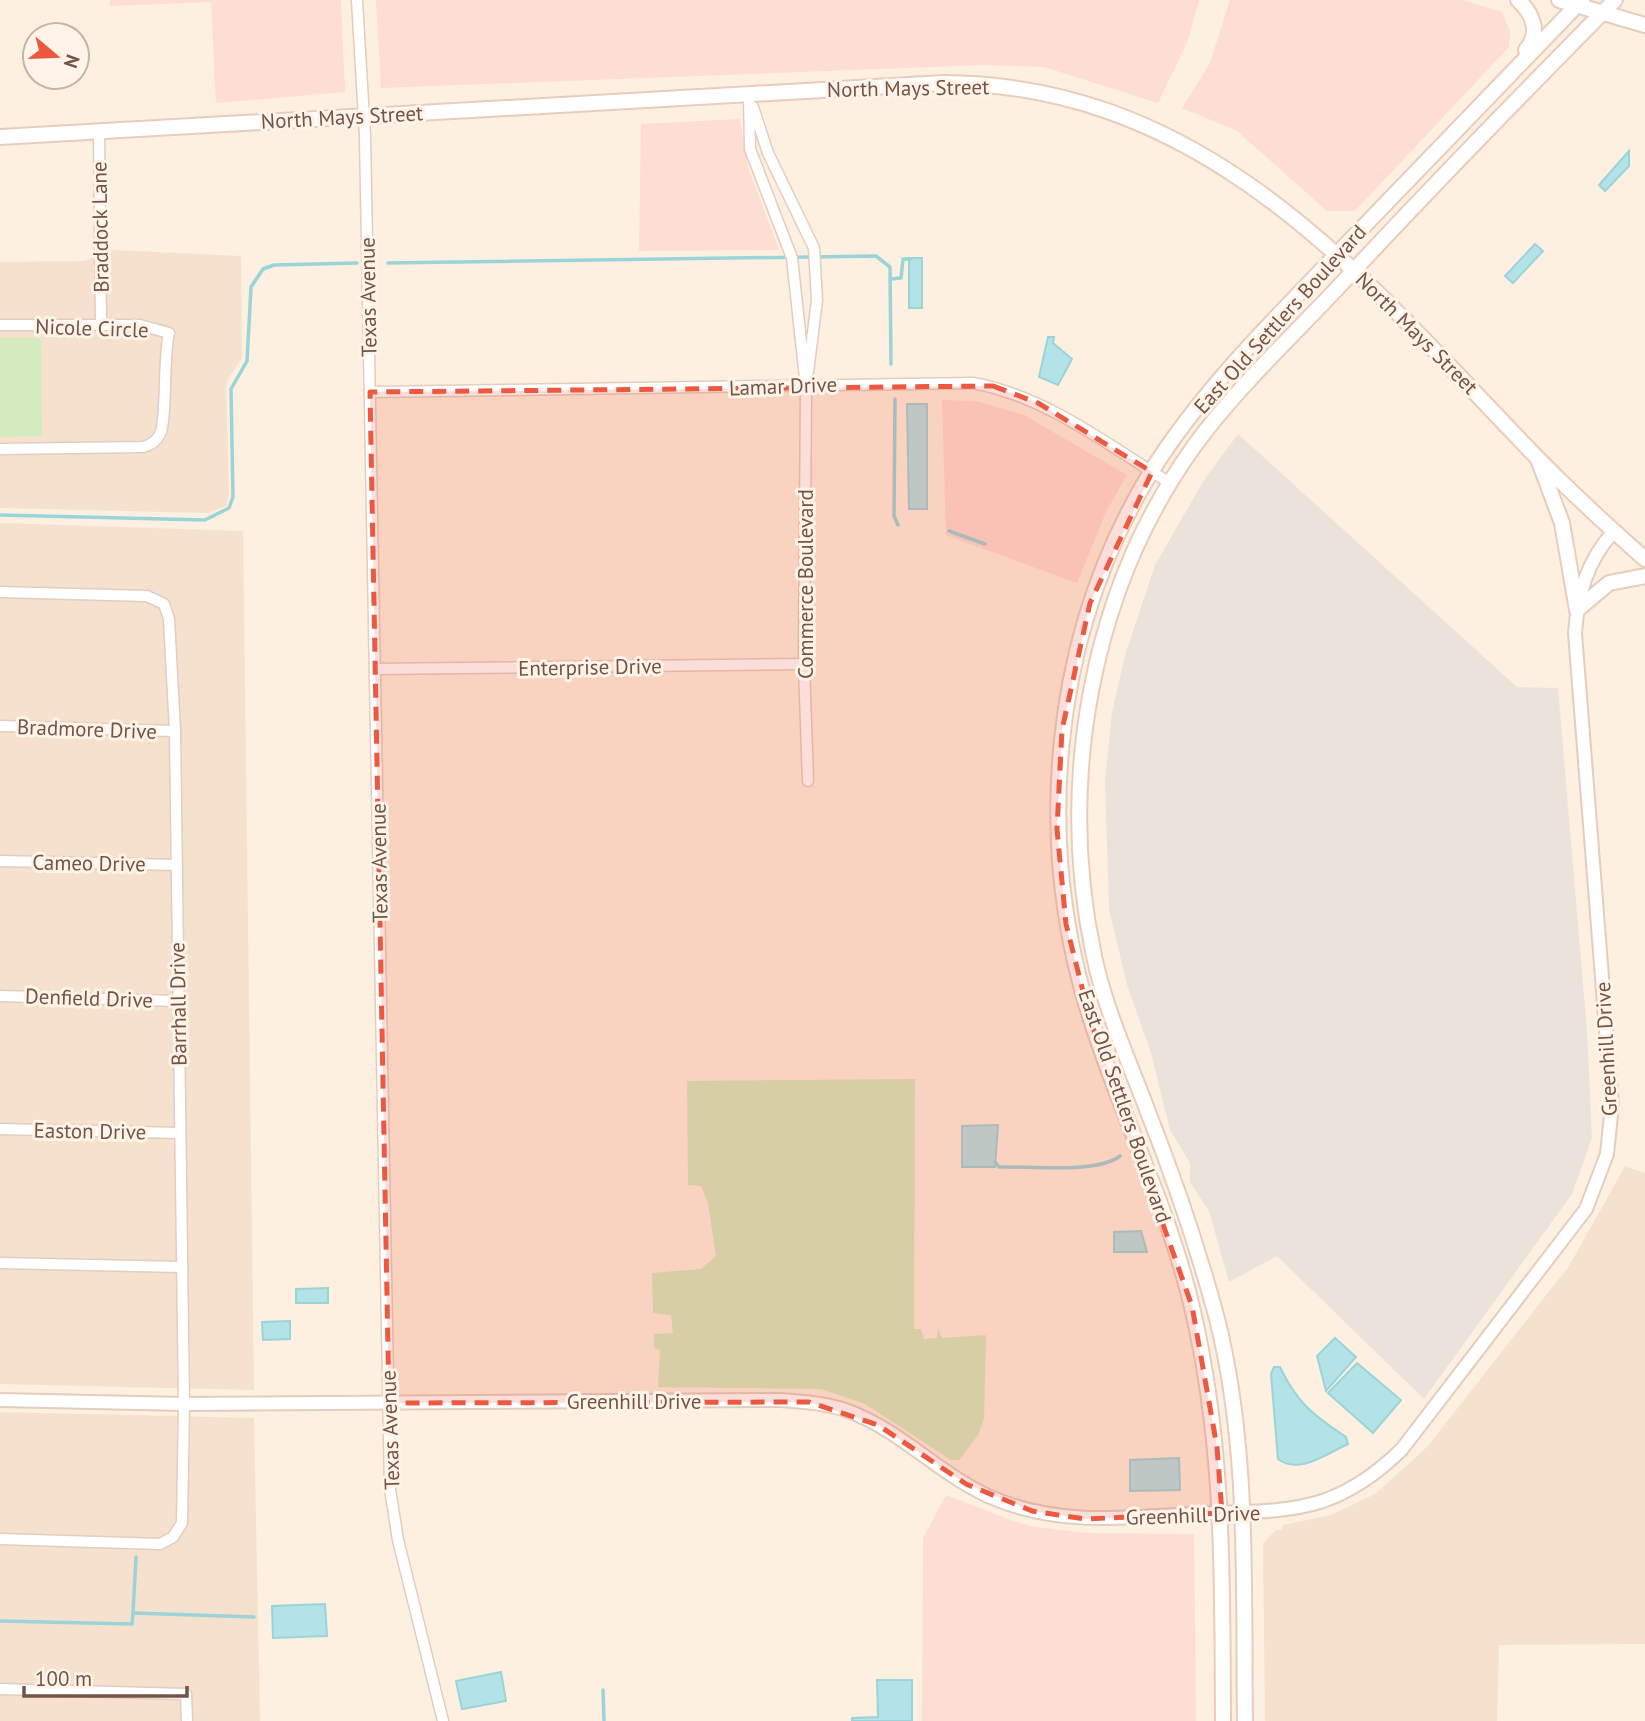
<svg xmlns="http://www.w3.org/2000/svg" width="1645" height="1721" viewBox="0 0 1645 1721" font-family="'PT Sans',sans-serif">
<rect width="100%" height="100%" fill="#fdf0e0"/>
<g fill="#f5e1ce">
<path d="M 112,250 L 241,256 L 242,358 L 226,382 L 229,494 L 226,506 L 208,513 L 0,508 L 0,262 L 84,261 Z"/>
<path d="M 0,523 L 243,531 L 254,1390 L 0,1384 Z"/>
<path d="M 1625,1166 L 1645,1173 L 1645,1644 L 1499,1645 L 1497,1721 L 1265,1721 L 1263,1543 L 1276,1530 L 1282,1530 L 1283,1525 L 1331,1515 L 1375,1494 L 1427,1447 L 1569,1266 Z"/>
<path d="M 0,1412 L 254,1418 L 260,1721 L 0,1721 Z"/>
</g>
<g fill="#feddd3">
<path d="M 110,0 L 341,0 L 345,92 L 216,103 L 211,2 L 110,6 Z"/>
<path d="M 376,0 L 1199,0 L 1188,40 L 1158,103 L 1044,67 L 984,65 L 381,88 Z"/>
<path d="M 1230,0 L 1462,0 L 1502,12 L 1510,31 L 1509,47 L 1355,211 L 1327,211 L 1237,131 L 1182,108 L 1210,63 Z"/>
<path d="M 740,119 L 748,167 L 779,250 L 639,251 L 641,124 Z"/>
<path d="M 942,400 L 976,401 L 1024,415 L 1127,475 L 1106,512 L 1077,583 L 946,535 Z"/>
<path d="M 946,1495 L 1013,1521 L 1035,1527 L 1086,1533 L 1194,1534 L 1196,1721 L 922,1721 L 923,1538 Z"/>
</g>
<path fill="#ebe2dc" d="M 1238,434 L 1517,687 L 1558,688 L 1587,1032 L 1592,1138 L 1572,1194 L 1424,1399 L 1277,1256 L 1229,1282 L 1209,1211 L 1190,1182 L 1190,1163 L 1170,1130 L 1151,1053 L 1127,985 L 1109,909 L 1105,780 L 1112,712 L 1126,652 L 1155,565 L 1204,480 Z"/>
<g fill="#d4ebbf">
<path d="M 0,338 L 41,338 L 42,436 L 0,437 Z"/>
<path d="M 915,1079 L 914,1329 L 921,1329 L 924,1339 L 937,1338 L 938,1328 L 942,1338 L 986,1335 L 984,1419 L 978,1435 L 959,1460 L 951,1460 L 865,1404 L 821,1389 L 658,1387 L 660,1350 L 654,1348 L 654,1334 L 673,1333 L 671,1315 L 653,1313 L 652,1273 L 701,1269 L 716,1256 L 708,1203 L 701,1186 L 688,1185 L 687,1081 Z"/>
</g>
<g fill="#b4e3e7" stroke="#9ad4d9" stroke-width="2">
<path d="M 1629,151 L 1629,166 L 1605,191 L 1599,185 Z"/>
<path d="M 1535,244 L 1543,251 L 1513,283 L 1505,276 Z"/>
<rect x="909" y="258" width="13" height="50"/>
<path d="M 1048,337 L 1054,337 L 1053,343 L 1072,359 L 1058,385 L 1039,377 Z"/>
<path d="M 907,404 L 927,404 L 927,509 L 909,509 Z"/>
<path d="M 998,1125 L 995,1167 L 962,1167 L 962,1126 Z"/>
<path d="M 1141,1231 L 1147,1252 L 1114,1252 L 1114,1232 Z"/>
<path d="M 328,1288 L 328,1303 L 296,1303 L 296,1289 Z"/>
<path d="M 290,1321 L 290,1339 L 263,1340 L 262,1322 Z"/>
<path d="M 1335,1338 L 1356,1357 L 1326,1391 L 1317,1356 Z"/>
<path d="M 1357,1363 L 1401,1400 L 1373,1433 L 1328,1393 Z"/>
<path d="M 1274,1367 L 1280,1367 C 1297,1403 1313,1415 1346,1437 L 1348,1444 C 1326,1454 1299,1475 1278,1459 L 1271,1374 Z"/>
<path d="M 1179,1458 L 1180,1490 L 1130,1491 L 1130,1460 Z"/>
<path d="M 325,1604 L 327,1636 L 273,1638 L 272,1606 Z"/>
<path d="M 501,1672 L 506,1701 L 462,1709 L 456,1681 Z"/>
<path d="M 877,1680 L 912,1680 L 912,1721 L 852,1721 L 852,1718 L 878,1717 Z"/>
</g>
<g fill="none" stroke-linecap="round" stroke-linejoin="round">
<g stroke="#9ad4d9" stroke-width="3.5">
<path d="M 388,263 L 876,256 L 890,267 L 891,364"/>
<path d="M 891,279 L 901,278 L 903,259 L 911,259"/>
<path d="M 895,399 L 894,516 L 898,525"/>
<path d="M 0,515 L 205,520 L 229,508 L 233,497 L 231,389 L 247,361 L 251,287 L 263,269 L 274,265 L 357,263"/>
<path d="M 949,531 L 985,544"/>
<path d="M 995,1162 L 999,1167 C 1029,1166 1097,1174 1120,1156"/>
<path d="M 133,1613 L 136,1557"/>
<path d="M 0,1621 L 132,1624 L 133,1613 L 254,1617"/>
<path d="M 603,1690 L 604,1721"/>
</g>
<g stroke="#e3cdbf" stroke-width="13">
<g id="minor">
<path d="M 357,0 L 365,136 L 390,1489 L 398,1540 L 443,1721"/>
<path d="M 749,94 L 750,149 L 792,258 L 806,387 L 804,666 L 808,781"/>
<path d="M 753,107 L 768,153 L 814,248 L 817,300 L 808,372"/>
<path d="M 99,131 L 101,324"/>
<path d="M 0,325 L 140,325 L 169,333 C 163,357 167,420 160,434 C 157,441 151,445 143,447 L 0,449"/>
<path d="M 370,392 L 973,383 C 1046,396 1108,445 1170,483"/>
<path d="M 0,592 L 147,596 L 164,604 L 169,619 L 175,731 L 184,1404 L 182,1523 L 173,1537 L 160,1544 L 0,1539"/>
<path d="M 375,669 L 805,664"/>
<path d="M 0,726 L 175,731"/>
<path d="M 0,861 L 177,865"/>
<path d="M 0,996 L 178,1001"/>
<path d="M 0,1129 L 180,1133"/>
<path d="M 0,1263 L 182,1267"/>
<path d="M 0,1689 L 186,1694 L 187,1721"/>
</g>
</g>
<g stroke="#e3cdbf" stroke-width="16">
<path id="tertiary" d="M 0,1400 L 184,1404 L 780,1400 C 802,1402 827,1403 848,1411 C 900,1430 938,1473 988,1496 C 1059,1528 1132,1517 1207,1513 C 1246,1512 1285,1513 1323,1501 C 1354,1490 1379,1472 1402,1449 L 1586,1209 L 1607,1154 L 1612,1105 L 1575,633 C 1578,593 1587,561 1614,531"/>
</g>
<g stroke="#e9cdbc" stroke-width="18">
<g id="secondary">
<path d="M 1518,0 C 1533,14 1541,33 1526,50"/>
<path d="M 1559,0 L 1645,25"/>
<path d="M 0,137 L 944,83 C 1203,85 1357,270 1522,442 C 1561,483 1603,522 1645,559"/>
<path d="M 1538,459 L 1562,523 L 1577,610"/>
<path d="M 1577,610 L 1609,583 L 1645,576"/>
<path d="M 1223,1721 C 1222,1578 1225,1447 1192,1307 C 1169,1209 1123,1119 1092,1023 C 1033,842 1051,636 1151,472 C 1202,390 1273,321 1340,251 C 1421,168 1501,84 1582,0"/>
<path d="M 1245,1721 C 1243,1586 1250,1446 1216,1315 C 1197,1245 1174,1178 1148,1112 C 1129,1061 1105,1009 1094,956 C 1057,783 1090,590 1195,445 C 1238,386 1295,334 1345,280 C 1433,185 1524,92 1615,0"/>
</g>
</g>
<use href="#minor" stroke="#fff" stroke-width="10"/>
<use href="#tertiary" stroke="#fff" stroke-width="12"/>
<use href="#secondary" stroke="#fff" stroke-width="14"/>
</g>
<path fill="#ec5940" fill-opacity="0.2" stroke="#ec5940" stroke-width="5" stroke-dasharray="14 9" stroke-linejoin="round" d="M 993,386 L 1038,403 L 1152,472 L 1090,603 L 1062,730 L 1057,829 L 1066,924 L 1090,1019 L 1192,1306 L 1217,1447 L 1222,1513 L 1085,1519 L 1032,1511 L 966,1484 L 878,1425 L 809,1402 L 389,1403 L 370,392 Z"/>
<g text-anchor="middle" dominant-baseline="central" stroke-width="6" stroke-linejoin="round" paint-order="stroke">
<g font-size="21" fill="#745447" stroke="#fff4e7">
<text transform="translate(908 88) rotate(-1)">North Mays Street</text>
<text transform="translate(342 117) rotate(-3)">North Mays Street</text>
<text transform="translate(100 227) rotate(-91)">Braddock Lane</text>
<text transform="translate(368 297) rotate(-91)">Texas Avenue</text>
<text transform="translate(1280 319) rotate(-48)">East Old Settlers Boulevard</text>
<text transform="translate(92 328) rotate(2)">Nicole Circle</text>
<text transform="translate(1417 333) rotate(45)">North Mays Street</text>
<text transform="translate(783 386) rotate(-2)">Lamar Drive</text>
<text transform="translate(805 584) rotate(-90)">Commerce Boulevard</text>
<text transform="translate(590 667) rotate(-1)">Enterprise Drive</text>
<text transform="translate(87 729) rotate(2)">Bradmore Drive</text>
<text transform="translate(89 863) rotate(1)">Cameo Drive</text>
<text transform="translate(379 863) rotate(-91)">Texas Avenue</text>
<text transform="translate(89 998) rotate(2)">Denfield Drive</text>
<text transform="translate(178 1004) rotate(-91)">Barrhall Drive</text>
<text transform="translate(1606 1049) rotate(-93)">Greenhill Drive</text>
<text transform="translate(1125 1106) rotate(71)">East Old Settlers Boulevard</text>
<text transform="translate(90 1131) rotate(1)">Easton Drive</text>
<text x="634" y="1401">Greenhill Drive</text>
<text transform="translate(390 1430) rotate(-92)">Texas Avenue</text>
<text transform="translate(1193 1515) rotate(-2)">Greenhill Drive</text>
</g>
</g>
<g transform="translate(56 56) rotate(109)"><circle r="33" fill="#fff4e7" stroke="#c7b4a7" stroke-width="2"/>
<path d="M0-5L12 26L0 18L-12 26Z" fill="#ec5940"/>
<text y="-10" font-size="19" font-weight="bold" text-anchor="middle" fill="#745447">N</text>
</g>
<path d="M24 1686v10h163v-10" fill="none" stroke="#745447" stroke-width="3.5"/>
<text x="35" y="1686" font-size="21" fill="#745447" stroke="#fff4e7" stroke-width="5" paint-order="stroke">100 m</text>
</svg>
